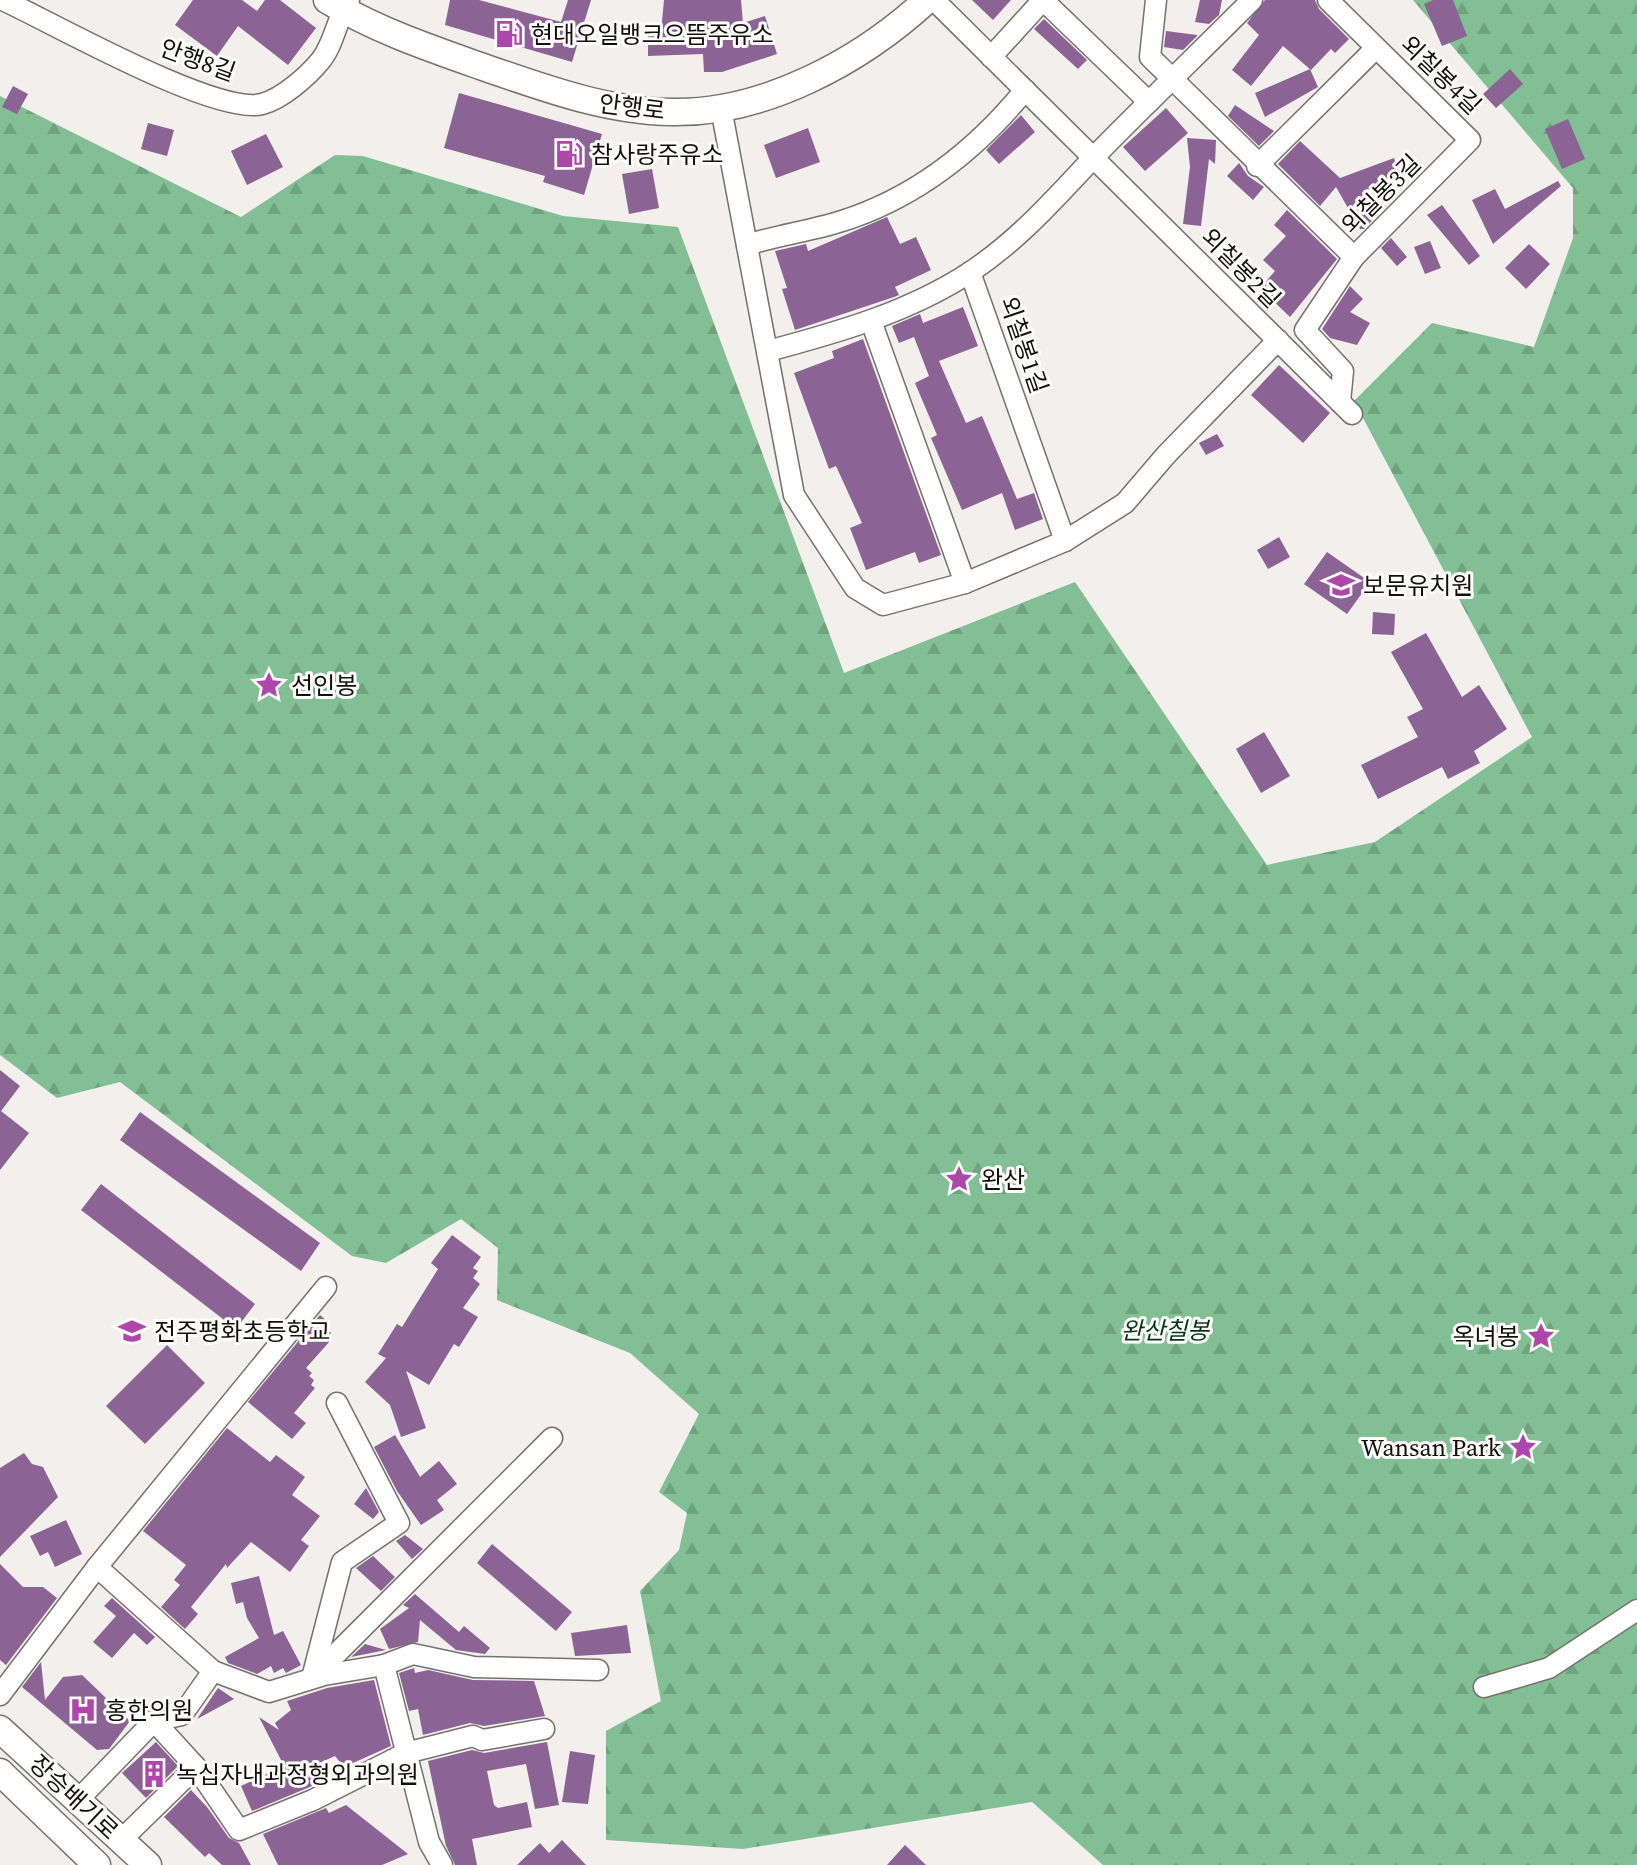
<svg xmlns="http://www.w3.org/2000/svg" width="1637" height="1865" viewBox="0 0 1637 1865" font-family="'Source Serif 4','Noto Sans KR',serif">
<defs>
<pattern id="forest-firs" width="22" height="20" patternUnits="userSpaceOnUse" patternTransform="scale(2)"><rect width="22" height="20" fill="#82bf94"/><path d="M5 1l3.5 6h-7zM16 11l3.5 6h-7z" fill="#6fa37e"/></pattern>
</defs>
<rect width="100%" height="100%" fill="#f3efec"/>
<path fill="url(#forest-firs)" d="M 1413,0 L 1637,0 L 1637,1865 L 1103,1865 L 1032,1802 L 743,1849 L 606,1840 L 606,1731 L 661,1701 L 640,1591 L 679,1550 L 687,1513 L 659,1492 L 699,1414 L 630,1353 L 497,1300 L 498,1248 L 461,1219 L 386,1263 L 352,1256 L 120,1082 L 57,1098 L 0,1055 L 0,96 L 241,217 L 335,155 L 363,156 L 563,216 L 678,227 L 844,673 L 1075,582 L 1267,865 L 1375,842 L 1532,737 L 1354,401 L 1432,323 L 1534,347 L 1573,238 L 1573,188 Z"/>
<g fill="#8c6395">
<path d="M 193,0 L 242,0 L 257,11 L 265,0 L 280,0 L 316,28 L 288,65 L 238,26 L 217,56 L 175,25 Z"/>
<path d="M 450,0 L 479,0 L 561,22 L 568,0 L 591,0 L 572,62 L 445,25 Z"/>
<path d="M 664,0 L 741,0 L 743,23 L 765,16 L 777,54 L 722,72 L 704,72 L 703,54 L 648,56 L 648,33 L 661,32 Z"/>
<path d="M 972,0 L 1011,0 L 993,20 Z"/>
<path d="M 1200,0 L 1222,0 L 1219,15 L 1209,24 L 1195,22 Z"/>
<path d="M 1265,0 L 1315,0 L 1319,9 L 1349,39 L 1335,53 L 1331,49 L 1311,70 L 1283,46 L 1251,86 L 1232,70 L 1259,35 L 1247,23 Z"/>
<path d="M 1433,0 L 1453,0 L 1467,36 L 1442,46 L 1424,4 Z"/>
<path d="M 1044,19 L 1087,60 L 1078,69 L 1034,29 Z"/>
<path d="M 1166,31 L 1197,35 L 1197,36 L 1183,50 L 1164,47 Z"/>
<path d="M 1310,69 L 1318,87 L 1265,117 L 1255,93 Z"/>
<path d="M 1510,69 L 1523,84 L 1496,108 L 1483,94 Z"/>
<path d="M 13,86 L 28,94 L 17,114 L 2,107 Z"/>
<path d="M 459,93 L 602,134 L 584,195 L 543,182 L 545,176 L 444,148 Z"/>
<path d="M 1235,105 L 1274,131 L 1259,146 L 1228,116 Z"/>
<path d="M 1166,108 L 1188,133 L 1145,171 L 1123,147 Z"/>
<path d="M 1021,115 L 1035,132 L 999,164 L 986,150 Z"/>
<path d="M 1568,119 L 1585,159 L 1562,169 L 1545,129 Z"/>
<path d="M 148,123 L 174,130 L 167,156 L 141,149 Z"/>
<path d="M 808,128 L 820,162 L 776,178 L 764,145 Z"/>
<path d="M 266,134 L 283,167 L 247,185 L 231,151 Z"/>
<path d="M 1187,138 L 1216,140 L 1215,164 L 1209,159 L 1201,226 L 1183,224 L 1190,167 Z"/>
<path d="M 1300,141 L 1340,178 L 1394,158 L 1401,177 L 1363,191 L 1377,215 L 1364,229 L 1360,229 L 1336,187 L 1320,206 L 1278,164 Z"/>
<path d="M 1239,163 L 1248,176 L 1264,187 L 1253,200 L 1227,176 Z"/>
<path d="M 652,169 L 659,208 L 629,214 L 622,174 Z"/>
<path d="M 1558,181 L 1561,186 L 1493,244 L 1472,200 L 1495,189 L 1505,209 Z"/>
<path d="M 1442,205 L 1480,256 L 1469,265 L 1427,215 Z"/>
<path d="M 1287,210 L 1337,259 L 1290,317 L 1260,288 L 1275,271 L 1263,260 L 1286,236 L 1274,225 Z"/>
<path d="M 887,217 L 900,244 L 916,237 L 931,270 L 895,287 L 899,295 L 894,297 L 795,330 L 782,289 L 787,288 L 775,251 L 806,244 L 808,251 Z"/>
<path d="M 1391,238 L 1407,257 L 1397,266 L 1381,248 Z"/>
<path d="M 1430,241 L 1441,268 L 1425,274 L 1414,247 Z"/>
<path d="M 1529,244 L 1550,264 L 1526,289 L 1505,268 Z"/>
<path d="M 1350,286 L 1363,299 L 1350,312 L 1370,323 L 1357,345 L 1330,338 L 1322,329 Z"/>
<path d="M 963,307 L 978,346 L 939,361 L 966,423 L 982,416 L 1017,499 L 1034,493 L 1043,519 L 1015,530 L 1002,493 L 962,510 L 931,438 L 937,435 L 915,383 L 929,376 L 914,337 L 899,343 L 892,326 L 920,314 L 923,323 Z"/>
<path d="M 863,339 L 941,555 L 919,563 L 915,552 L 866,570 L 850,528 L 862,523 L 836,466 L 829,469 L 794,373 L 834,358 L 832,351 Z"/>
<path d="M 1279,365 L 1330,413 L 1303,443 L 1251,395 Z"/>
<path d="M 1217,434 L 1224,446 L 1206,455 L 1199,443 Z"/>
<path d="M 1279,537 L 1290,557 L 1268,569 L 1257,550 Z"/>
<path d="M 1327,552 L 1370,582 L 1347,614 L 1304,584 Z"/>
<path d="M 1373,612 L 1395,614 L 1394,635 L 1372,634 Z"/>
<path d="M 1426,633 L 1462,697 L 1479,685 L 1507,729 L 1474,751 L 1480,763 L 1448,779 L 1442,767 L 1378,799 L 1361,765 L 1418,737 L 1407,717 L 1423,709 L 1391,652 Z"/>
<path d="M 1264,732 L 1290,776 L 1261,793 L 1236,749 Z"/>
<path d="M 0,1070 L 20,1086 L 1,1111 L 29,1133 L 0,1170 Z"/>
<path d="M 140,1112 L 320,1243 L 301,1271 L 120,1140 Z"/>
<path d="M 101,1184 L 255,1304 L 236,1329 L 81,1210 Z"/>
<path d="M 452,1235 L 481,1257 L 473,1268 L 478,1271 L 473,1278 L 480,1284 L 463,1308 L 478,1317 L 459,1347 L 454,1344 L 429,1385 L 406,1371 L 426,1428 L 401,1437 L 390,1405 L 365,1382 L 386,1358 L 378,1354 L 397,1324 L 402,1327 L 438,1269 L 431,1263 Z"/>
<path d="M 320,1315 L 329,1323 L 325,1327 L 331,1333 L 327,1338 L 330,1341 L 306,1368 L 312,1373 L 309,1376 L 314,1380 L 311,1385 L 315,1388 L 294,1413 L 306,1423 L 292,1439 L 248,1402 Z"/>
<path d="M 167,1345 L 205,1383 L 145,1444 L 106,1406 Z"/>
<path d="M 227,1428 L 270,1462 L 276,1455 L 305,1477 L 292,1495 L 320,1516 L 301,1540 L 309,1546 L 290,1572 L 251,1542 L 227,1568 L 226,1564 L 191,1607 L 198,1614 L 185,1629 L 161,1607 L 180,1585 L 174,1580 L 186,1565 L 143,1531 Z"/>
<path d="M 395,1435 L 420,1477 L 439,1461 L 457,1484 L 437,1500 L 444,1510 L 421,1525 L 397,1491 L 374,1447 Z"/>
<path d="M 24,1453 L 32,1464 L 43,1467 L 58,1497 L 0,1557 L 0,1468 Z"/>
<path d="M 366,1488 L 379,1512 L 373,1519 L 354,1504 Z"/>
<path d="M 66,1520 L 82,1554 L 55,1567 L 48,1552 L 40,1556 L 30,1536 Z"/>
<path d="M 405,1535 L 423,1549 L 412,1559 L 396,1541 Z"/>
<path d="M 492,1544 L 572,1612 L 556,1631 L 477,1563 Z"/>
<path d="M 373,1556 L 395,1577 L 381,1591 L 356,1568 Z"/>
<path d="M 0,1564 L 23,1587 L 43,1587 L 57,1598 L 6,1665 L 0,1660 Z"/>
<path d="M 259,1576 L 274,1635 L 283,1631 L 301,1665 L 286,1673 L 283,1668 L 274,1673 L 271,1666 L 257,1674 L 228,1663 L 225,1657 L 259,1638 L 247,1618 L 243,1602 L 236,1604 L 231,1583 Z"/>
<path d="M 415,1594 L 459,1632 L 464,1626 L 490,1648 L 485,1654 L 456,1650 L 420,1620 L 418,1642 L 389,1649 L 380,1629 L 409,1608 L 403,1605 Z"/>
<path d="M 112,1598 L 155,1637 L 147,1645 L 134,1633 L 112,1658 L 93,1642 L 116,1616 L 104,1606 Z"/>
<path d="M 627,1625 L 631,1653 L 575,1656 L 571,1633 Z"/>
<path d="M 365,1644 L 386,1650 L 351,1657 Z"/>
<path d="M 41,1662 L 45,1700 L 63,1677 L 82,1675 L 130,1721 L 109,1749 L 97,1750 L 22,1687 Z"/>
<path d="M 414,1668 L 415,1673 L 428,1670 L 473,1680 L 534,1681 L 545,1716 L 484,1726 L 470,1723 L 423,1735 L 418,1709 L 409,1711 L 399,1673 Z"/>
<path d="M 374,1680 L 391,1746 L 344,1767 L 335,1756 L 310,1767 L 317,1784 L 252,1811 L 241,1786 L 284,1766 L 259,1717 L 279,1730 L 275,1723 L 291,1710 L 287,1701 L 327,1688 Z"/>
<path d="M 218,1688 L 234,1699 L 197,1719 Z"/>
<path d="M 156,1742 L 178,1766 L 146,1798 L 122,1773 Z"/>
<path d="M 547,1742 L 559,1805 L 535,1809 L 526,1764 L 487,1771 L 494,1805 L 498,1808 L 527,1802 L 532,1827 L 472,1839 L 477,1865 L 455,1865 L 446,1846 L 428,1761 L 472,1750 L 484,1753 Z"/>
<path d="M 570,1751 L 595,1755 L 588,1804 L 562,1802 Z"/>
<path d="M 191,1790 L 207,1807 L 229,1838 L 239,1843 L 251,1865 L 222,1865 L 209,1853 L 205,1857 L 164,1817 Z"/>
<path d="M 346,1805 L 408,1854 L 382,1865 L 278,1865 L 263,1834 L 326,1808 L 329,1813 Z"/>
<path d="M 562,1840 L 586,1865 L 517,1865 L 540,1843 L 549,1853 Z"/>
<path d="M 905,1845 L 926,1865 L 887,1865 Z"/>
</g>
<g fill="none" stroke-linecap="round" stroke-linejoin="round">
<g stroke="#75716f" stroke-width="23">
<g id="minor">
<path d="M 3,0 C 51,22 216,116 262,104 C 282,99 308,76 321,60 C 334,44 337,18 349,0"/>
<path d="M 934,0 L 1352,414"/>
<path d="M 1043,0 L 1149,102"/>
<path d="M 1156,0 L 1150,57 L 1354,257 L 1470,140 L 1328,0"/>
<path d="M 991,57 L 1043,0"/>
<path d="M 721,108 L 794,495 L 855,588 L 883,605 L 965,583 L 1065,541 L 1125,503 L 1166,455 L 1278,340"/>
<path d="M 1257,166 L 1376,48"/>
<path d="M 747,245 C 778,235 811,231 842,221 C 917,197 976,150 1025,90"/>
<path d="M 970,272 L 1065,541"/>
<path d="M 871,321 L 965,583"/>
<path d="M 768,351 C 839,332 910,312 972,271 C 1022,237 1055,198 1096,155 C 1147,103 1200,52 1252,0"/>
<path d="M 1340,402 L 1343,371 L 1305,330 L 1354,257"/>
<path d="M 337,1403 L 399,1523 L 342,1562 L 312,1678 L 552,1438"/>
<path d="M 97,1567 L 213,1671"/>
<path d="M 384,1665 L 429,1842 L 442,1865"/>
<path d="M 1484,1687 L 1549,1668 L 1637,1610"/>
<path d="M 0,1695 L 97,1567 L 326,1287"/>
<path d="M 154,1721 L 196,1767"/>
<path d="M 77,1801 L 154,1721 L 182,1715 L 213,1671 L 269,1692 L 324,1675 L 384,1665 L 413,1654 L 474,1667 L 598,1670"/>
<path d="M 121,1840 L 196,1767 L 239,1830 L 313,1800 L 406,1753 L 473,1736 L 482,1740 L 544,1729"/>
</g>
</g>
<g stroke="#75716f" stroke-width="29">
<g id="tertiary">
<path d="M 327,0 C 373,29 432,49 483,67 C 544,88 606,111 671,112 C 764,114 861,61 927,0"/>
<path d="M 0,1729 L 148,1865"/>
<path d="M 0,1772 L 97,1865"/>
</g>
</g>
<use href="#minor" stroke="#fff" stroke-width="20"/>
<use href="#tertiary" stroke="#fff" stroke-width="26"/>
</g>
<defs>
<g id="fuel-bare" transform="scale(2.16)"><path d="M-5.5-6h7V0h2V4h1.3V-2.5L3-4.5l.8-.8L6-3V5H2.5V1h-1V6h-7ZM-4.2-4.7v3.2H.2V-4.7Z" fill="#af47aa" stroke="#fffdfb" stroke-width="2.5" paint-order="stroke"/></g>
<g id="school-bare" transform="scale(2.16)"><path d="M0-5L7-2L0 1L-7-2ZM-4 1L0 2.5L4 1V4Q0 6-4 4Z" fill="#af47aa" stroke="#fffdfb" stroke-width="2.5" paint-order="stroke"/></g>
<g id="sight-bare" transform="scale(2.16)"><path d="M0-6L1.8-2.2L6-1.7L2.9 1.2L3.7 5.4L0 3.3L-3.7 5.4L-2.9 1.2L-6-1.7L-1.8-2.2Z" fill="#af47aa" stroke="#fffdfb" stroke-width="2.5" paint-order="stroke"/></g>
<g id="hospital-bare" transform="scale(2.16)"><path d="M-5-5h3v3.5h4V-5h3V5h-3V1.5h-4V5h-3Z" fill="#af47aa" stroke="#fffdfb" stroke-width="2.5" paint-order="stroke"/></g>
<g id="building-bare" transform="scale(2.16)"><path d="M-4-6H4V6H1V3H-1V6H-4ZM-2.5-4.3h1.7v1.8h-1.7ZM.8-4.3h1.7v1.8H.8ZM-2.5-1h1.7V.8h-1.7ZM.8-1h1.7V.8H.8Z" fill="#af47aa" stroke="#fffdfb" stroke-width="2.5" paint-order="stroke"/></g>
</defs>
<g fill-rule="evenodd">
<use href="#fuel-bare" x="509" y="34"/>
<use href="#fuel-bare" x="569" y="154"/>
<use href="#school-bare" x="1341" y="585"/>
<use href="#sight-bare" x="269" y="685"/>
<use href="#sight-bare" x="959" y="1179"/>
<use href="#school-bare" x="132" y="1331"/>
<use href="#sight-bare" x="1541" y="1336"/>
<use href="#sight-bare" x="1523" y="1447"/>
<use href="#hospital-bare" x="83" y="1710"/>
<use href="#building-bare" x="154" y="1774"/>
</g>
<g text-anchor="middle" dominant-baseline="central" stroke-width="6" stroke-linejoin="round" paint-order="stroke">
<g font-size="24" fill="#11100f" stroke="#fffdfb" text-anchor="start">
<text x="531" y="34">현대오일뱅크으뜸주유소</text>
<text x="591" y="154">참사랑주유소</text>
<text x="1363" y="585">보문유치원</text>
<text x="291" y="685">선인봉</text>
<text x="981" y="1179">완산</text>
<text x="154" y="1331">전주평화초등학교</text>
<text x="1519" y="1336" text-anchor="end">옥녀봉</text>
<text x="1501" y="1447" text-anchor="end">Wansan Park</text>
<text x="105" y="1710">홍한의원</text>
<text x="176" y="1774">녹십자내과정형외과의원</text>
</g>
<g font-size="24" fill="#11100f" stroke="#fffdfb">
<text transform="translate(198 60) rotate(20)">안행8길</text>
<text transform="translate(1441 75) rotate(44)">외칠봉4길</text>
<text transform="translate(632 107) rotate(7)">안행로</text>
<text transform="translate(1381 194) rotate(-45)">외칠봉3길</text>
<text transform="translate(1241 268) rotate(45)">외칠봉2길</text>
<text transform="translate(1024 345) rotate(71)">외칠봉1길</text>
<text transform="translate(74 1797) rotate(43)">장승배기로</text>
</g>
<g font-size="24" font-style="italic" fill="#043519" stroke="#fffdfb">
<text x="1165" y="1330">완산칠봉</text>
</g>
</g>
</svg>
